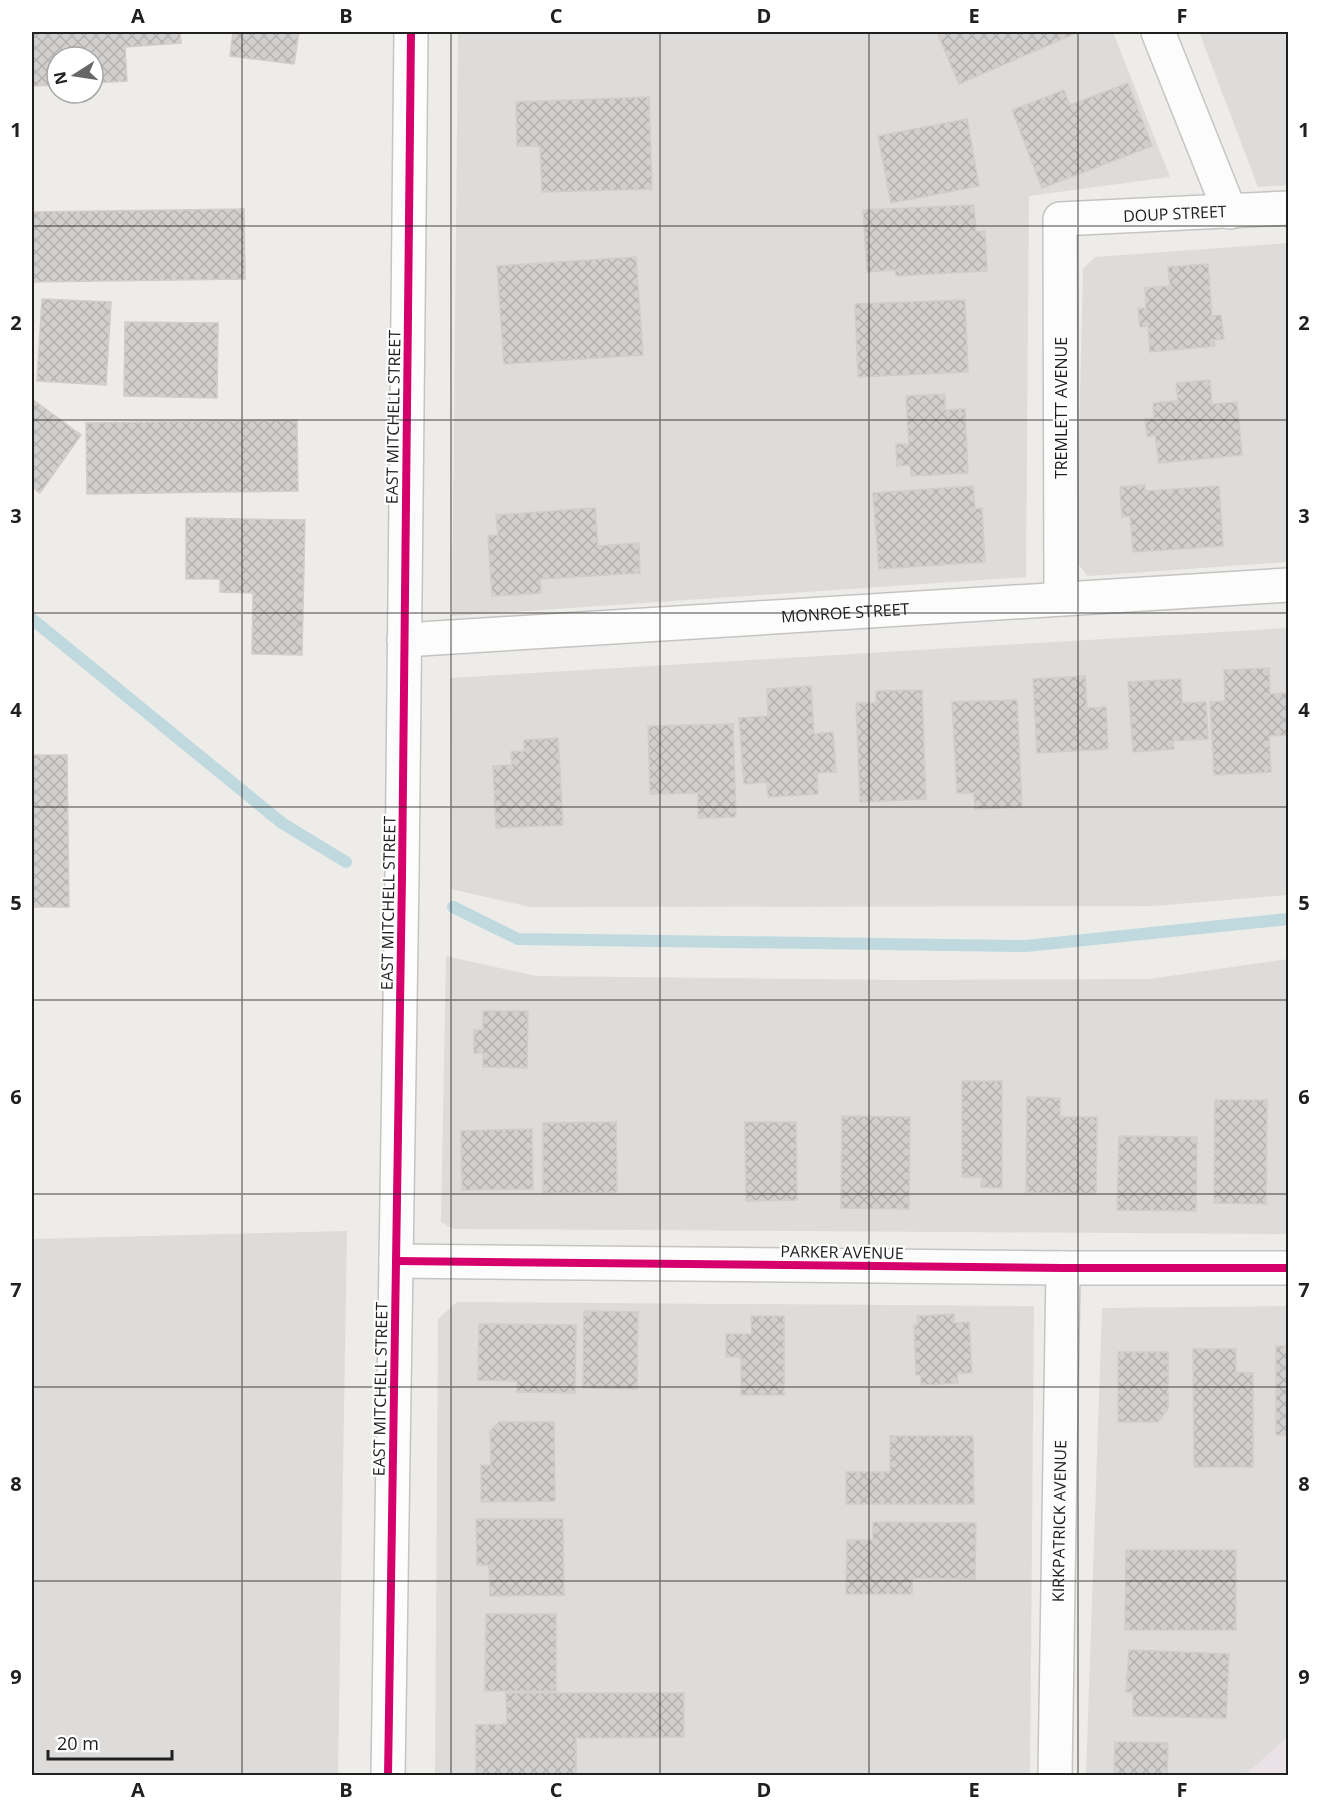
<svg xmlns="http://www.w3.org/2000/svg" width="1320" height="1807" viewBox="0 0 1320 1807" font-family="'Open Sans',sans-serif">
<defs>
<pattern id="building-cross-hatch" width="8" height="8" patternUnits="userSpaceOnUse" patternTransform="scale(1.5)"><rect width="8" height="8" fill="#d2d0ce"/><path d="M0 0l8 8M0 8l8-8" fill="none" stroke="#b4b2b1"/></pattern>
</defs>
<rect width="100%" height="100%" fill="#eeece9"/>
<g fill="#dddcda">
<path d="M 458,32 L 1113,32 L 1170,177 L 1029,196 L 1026,577 L 452,616 Z"/>
<path d="M 1199,32 L 1288,32 L 1288,185 L 1258,187 Z"/>
<path d="M 1288,243 L 1288,562 L 1088,576 L 1076,562 L 1083,269 L 1095,257 Z"/>
<path d="M 1288,628 L 1288,895 L 1153,906 L 530,907 L 451,889 L 450,678 Z"/>
<path d="M 446,956 L 536,976 L 902,980 L 1149,979 L 1288,959 L 1288,1234 L 454,1229 L 441,1222 Z"/>
<path d="M 347,1231 L 338,1775 L 32,1775 L 32,1239 Z"/>
<path d="M 457,1302 L 1034,1306 L 1030,1775 L 435,1776 L 438,1319 Z"/>
<path d="M 1288,1306 L 1288,1737 L 1245,1775 L 1086,1776 L 1102,1308 Z"/>
</g>
<path fill="#ebe2e7" d="M 1288,1737 L 1288,1775 L 1245,1775 Z"/>
<g fill="none" stroke-linecap="round" stroke-linejoin="round">
<g stroke="#bfd9de" stroke-width="12">
<path d="M 32,619 L 282,823 L 346,862"/>
<path d="M 453,907 L 518,939 L 1026,946 L 1288,919"/>
</g>
</g>
<g fill="url(#building-cross-hatch)" stroke="#d1cdca" stroke-width="1.5">
<path d="M 32,32 L 180,32 L 181,43 L 125,47 L 127,81 L 93,83 L 93,57 L 57,57 L 57,85 L 32,86 Z"/>
<path d="M 233,32 L 299,32 L 294,64 L 230,56 Z"/>
<path d="M 937,32 L 1073,32 L 1074,34 L 959,84 Z"/>
<path d="M 1128,83 L 1152,146 L 1042,188 L 1012,110 L 1064,90 L 1070,105 Z"/>
<path d="M 649,97 L 652,189 L 542,192 L 540,146 L 517,146 L 516,102 Z"/>
<path d="M 967,119 L 979,186 L 891,203 L 878,136 Z"/>
<path d="M 974,205 L 976,232 L 985,231 L 987,271 L 896,276 L 895,270 L 867,272 L 863,210 Z"/>
<path d="M 244,209 L 245,279 L 32,282 L 32,212 Z"/>
<path d="M 636,257 L 643,355 L 504,364 L 497,266 Z"/>
<path d="M 1208,264 L 1212,316 L 1221,315 L 1224,339 L 1214,340 L 1215,346 L 1150,352 L 1148,326 L 1140,327 L 1138,308 L 1146,308 L 1145,288 L 1170,286 L 1168,267 Z"/>
<path d="M 42,299 L 111,302 L 106,385 L 37,381 Z"/>
<path d="M 965,300 L 968,372 L 858,377 L 855,304 Z"/>
<path d="M 125,322 L 218,323 L 217,398 L 124,396 Z"/>
<path d="M 1210,380 L 1212,404 L 1237,402 L 1242,455 L 1159,463 L 1155,435 L 1147,437 L 1145,419 L 1154,418 L 1153,403 L 1178,401 L 1176,383 Z"/>
<path d="M 945,394 L 945,410 L 965,409 L 968,473 L 911,476 L 910,465 L 897,466 L 896,444 L 909,444 L 906,396 Z"/>
<path d="M 32,399 L 81,435 L 40,493 L 32,487 Z"/>
<path d="M 297,420 L 298,491 L 87,494 L 86,423 Z"/>
<path d="M 1145,485 L 1145,491 L 1219,486 L 1223,546 L 1133,552 L 1130,516 L 1122,517 L 1120,487 Z"/>
<path d="M 973,486 L 975,509 L 982,508 L 985,562 L 879,569 L 873,493 Z"/>
<path d="M 595,508 L 598,546 L 639,543 L 640,573 L 540,579 L 541,593 L 492,596 L 488,536 L 498,535 L 496,515 Z"/>
<path d="M 186,518 L 305,520 L 302,655 L 252,654 L 253,593 L 220,592 L 220,579 L 186,579 Z"/>
<path d="M 1269,668 L 1270,694 L 1288,693 L 1288,735 L 1269,736 L 1271,772 L 1214,775 L 1210,702 L 1225,701 L 1224,670 Z"/>
<path d="M 1085,676 L 1087,708 L 1106,707 L 1108,749 L 1037,753 L 1033,679 Z"/>
<path d="M 1181,679 L 1182,703 L 1206,702 L 1208,739 L 1173,741 L 1174,749 L 1133,752 L 1128,682 Z"/>
<path d="M 811,686 L 814,734 L 833,732 L 836,772 L 817,773 L 818,794 L 768,797 L 767,782 L 744,784 L 739,718 L 768,716 L 767,689 Z"/>
<path d="M 922,690 L 926,799 L 860,802 L 856,703 L 876,703 L 876,691 Z"/>
<path d="M 1017,700 L 1022,807 L 975,809 L 974,793 L 957,793 L 952,702 Z"/>
<path d="M 733,724 L 736,817 L 698,818 L 698,793 L 650,794 L 648,726 Z"/>
<path d="M 558,738 L 563,825 L 496,828 L 493,766 L 512,765 L 511,752 L 524,751 L 524,740 Z"/>
<path d="M 32,755 L 67,755 L 69,907 L 32,907 Z"/>
<path d="M 483,1011 L 528,1011 L 527,1068 L 483,1067 L 483,1053 L 474,1053 L 474,1030 L 483,1030 Z"/>
<path d="M 962,1081 L 1002,1081 L 1002,1188 L 981,1187 L 982,1177 L 962,1177 Z"/>
<path d="M 1027,1097 L 1060,1098 L 1060,1117 L 1097,1117 L 1096,1194 L 1026,1192 Z"/>
<path d="M 1215,1100 L 1267,1100 L 1266,1204 L 1214,1203 Z"/>
<path d="M 842,1116 L 910,1117 L 909,1209 L 841,1208 Z"/>
<path d="M 616,1122 L 617,1192 L 543,1193 L 543,1123 Z"/>
<path d="M 745,1122 L 796,1122 L 797,1200 L 746,1201 Z"/>
<path d="M 532,1129 L 533,1189 L 462,1190 L 461,1131 Z"/>
<path d="M 1119,1136 L 1197,1137 L 1196,1211 L 1117,1210 Z"/>
<path d="M 584,1311 L 638,1312 L 637,1389 L 583,1388 Z"/>
<path d="M 954,1314 L 954,1323 L 969,1322 L 972,1373 L 957,1373 L 958,1383 L 921,1385 L 921,1375 L 916,1375 L 914,1325 L 918,1325 L 917,1316 Z"/>
<path d="M 751,1316 L 784,1316 L 784,1395 L 741,1395 L 741,1357 L 726,1357 L 726,1334 L 752,1334 Z"/>
<path d="M 479,1324 L 576,1325 L 575,1393 L 517,1392 L 517,1381 L 478,1380 Z"/>
<rect x="1276" y="1346" width="12" height="89"/>
<path d="M 1193,1349 L 1236,1349 L 1236,1372 L 1253,1373 L 1253,1467 L 1194,1467 Z"/>
<path d="M 1118,1352 L 1168,1352 L 1168,1409 L 1158,1422 L 1118,1422 Z"/>
<path d="M 499,1422 L 554,1422 L 555,1501 L 481,1502 L 481,1465 L 491,1465 L 490,1431 Z"/>
<path d="M 890,1436 L 973,1436 L 974,1504 L 846,1504 L 846,1472 L 890,1472 Z"/>
<path d="M 476,1519 L 563,1519 L 564,1595 L 490,1596 L 489,1565 L 477,1565 Z"/>
<path d="M 873,1522 L 976,1523 L 975,1579 L 912,1578 L 912,1594 L 846,1594 L 847,1540 L 873,1540 Z"/>
<path d="M 1126,1550 L 1236,1550 L 1236,1630 L 1125,1630 Z"/>
<path d="M 486,1614 L 556,1614 L 556,1691 L 485,1691 Z"/>
<path d="M 1129,1650 L 1229,1654 L 1226,1718 L 1133,1716 L 1133,1692 L 1126,1692 Z"/>
<path d="M 506,1693 L 684,1693 L 684,1737 L 576,1738 L 576,1776 L 476,1776 L 476,1725 L 507,1724 Z"/>
<path d="M 1115,1742 L 1168,1743 L 1167,1776 L 1114,1776 Z"/>
</g>
<g fill="none" stroke-linecap="round" stroke-linejoin="round">
<g stroke="#c5c4c3" stroke-width="36">
<g id="minor">
<path d="M 1158,32 L 1230,212"/>
<path id="s1" d="M 1061,598 L 1060,219 L 1288,208"/>
<path id="s2" d="M 404,640 L 1288,585"/>
<path d="M 396,1261 L 1063,1268 L 1288,1268"/>
<path d="M 388,1776 L 402,877 L 411,32"/>
<path id="s3" d="M 1055,1776 L 1063,1268"/>
</g>
</g>
<use href="#minor" stroke="#fcfcfc" stroke-width="33"/>
<g stroke="#fff" stroke-width="11">
<g id="cycleway">
<path d="M 396,1261 L 1063,1268 L 1288,1268"/>
<path d="M 388,1776 L 402,877 L 411,32"/>
</g>
</g>
<use href="#cycleway" stroke="#d6006c" stroke-width="8"/>
</g>
<path fill="none" stroke="#202020" stroke-width="1.5" stroke-opacity="0.55" d="M 242,32 L 242,1776M 451,32 L 451,1776M 660,32 L 660,1776M 869,32 L 869,1776M 1078,32 L 1078,1776M 32,226 L 1288,226M 32,420 L 1288,420M 32,613 L 1288,613M 32,807 L 1288,807M 32,1000 L 1288,1000M 32,1194 L 1288,1194M 32,1387 L 1288,1387M 32,1581 L 1288,1581"/>
<g text-anchor="middle" dominant-baseline="central" stroke-width="4.5" stroke-linejoin="round" paint-order="stroke">
<g font-size="16" fill="#202020" stroke="#fff">
<text stroke="none"><textPath href="#s1" startOffset="494">DOUP STREET</textPath></text>
<text transform="translate(1061 408) rotate(-90)">TREMLETT AVENUE</text>
<text transform="translate(393 417) rotate(-89)">EAST MITCHELL STREET</text>
<text stroke="none"><textPath href="#s2" startOffset="442">MONROE STREET</textPath></text>
<text transform="translate(388 903) rotate(-89)">EAST MITCHELL STREET</text>
<text transform="translate(842 1252) rotate(1)">PARKER AVENUE</text>
<text transform="translate(380 1389) rotate(-89)">EAST MITCHELL STREET</text>
<text stroke="none"><textPath href="#s3" startOffset="255">KIRKPATRICK AVENUE</textPath></text>
</g>
</g>
<rect width="1320" height="1807" fill="none" stroke="#ffffff" stroke-width="66"/>
<g transform="translate(75 75) rotate(258)"><circle r="28" fill="#ffffff" stroke="#a6a6a6" stroke-width="1.5"/>
<path d="M0-4.5L10 22L0 15L-10 22Z" fill="#686766"/>
<text y="-9" font-size="16" font-weight="bold" text-anchor="middle" fill="#202020">N</text>
</g>
<path d="M48 1750v9h124v-9" fill="none" stroke="#202020" stroke-width="3"/>
<text x="57" y="1750" font-size="18" fill="#202020" stroke="#ffffff" stroke-width="4.5" paint-order="stroke">20 m</text>
<rect x="33" y="33" width="1254" height="1741" fill="none" stroke="#202020" stroke-width="2"/>
<g font-size="20" text-anchor="middle" font-weight="bold" fill="#202020">
<text x="138" y="23">A</text>
<text x="346" y="23">B</text>
<text x="556" y="23">C</text>
<text x="764" y="23">D</text>
<text x="974" y="23">E</text>
<text x="1182" y="23">F</text>
<text x="16" y="137">1</text>
<text x="1304" y="137">1</text>
<text x="16" y="330">2</text>
<text x="1304" y="330">2</text>
<text x="16" y="523">3</text>
<text x="1304" y="523">3</text>
<text x="16" y="717">4</text>
<text x="1304" y="717">4</text>
<text x="16" y="910">5</text>
<text x="1304" y="910">5</text>
<text x="16" y="1104">6</text>
<text x="1304" y="1104">6</text>
<text x="16" y="1297">7</text>
<text x="1304" y="1297">7</text>
<text x="16" y="1491">8</text>
<text x="1304" y="1491">8</text>
<text x="16" y="1684">9</text>
<text x="1304" y="1684">9</text>
<text x="138" y="1797">A</text>
<text x="346" y="1797">B</text>
<text x="556" y="1797">C</text>
<text x="764" y="1797">D</text>
<text x="974" y="1797">E</text>
<text x="1182" y="1797">F</text>
</g>
</svg>
